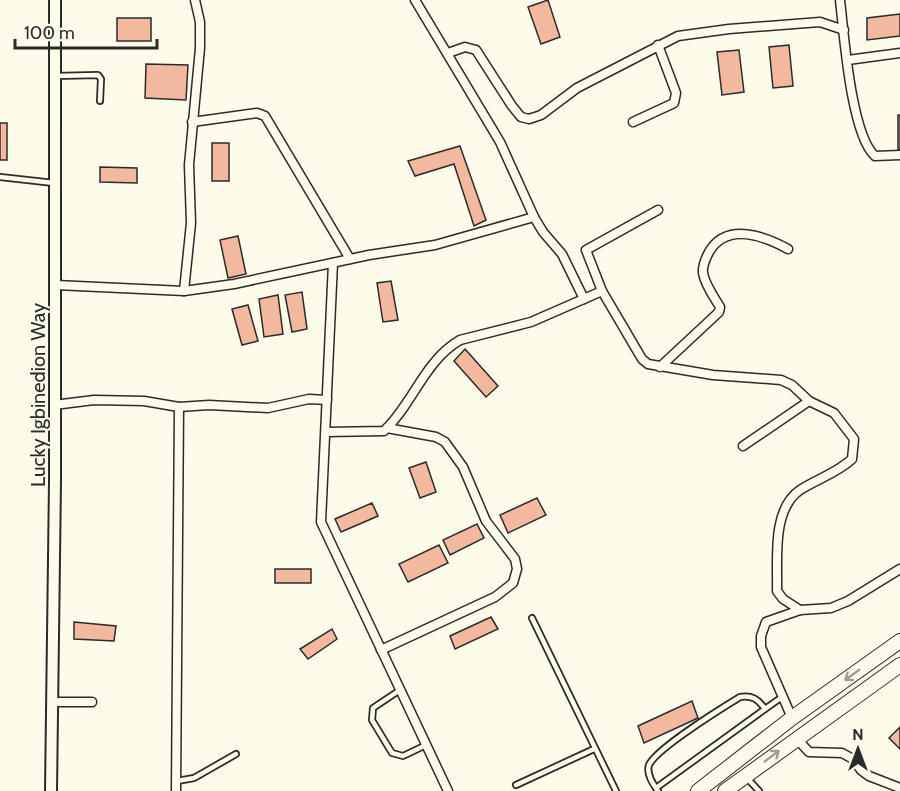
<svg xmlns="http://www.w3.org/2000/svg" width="900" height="791" viewBox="0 0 900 791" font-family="Cabin,sans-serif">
<rect width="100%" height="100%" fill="#fdfbea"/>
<g fill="#f2b8a0" stroke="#2b2b2b" stroke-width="1.5">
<path d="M 548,0 L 560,37 L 541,44 L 528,7 Z"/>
<path d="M 900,14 L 900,36 L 867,40 L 867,18 Z"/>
<rect x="117" y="18" width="34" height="23"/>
<path d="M 789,45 L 793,86 L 773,88 L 769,47 Z"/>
<path d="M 739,50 L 744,92 L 722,95 L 717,52 Z"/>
<path d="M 146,64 L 188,65 L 186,100 L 145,98 Z"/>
<rect x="898" y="115" width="2" height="35"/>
<rect x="0" y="123" width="7" height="37"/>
<rect x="212" y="143" width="17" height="38"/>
<path d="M 460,146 L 486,220 L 474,226 L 454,164 L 415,176 L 408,161 Z"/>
<path d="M 100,167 L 137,168 L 137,183 L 100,182 Z"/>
<path d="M 238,236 L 246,274 L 228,278 L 220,240 Z"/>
<path d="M 391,281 L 398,320 L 383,322 L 377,283 Z"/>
<path d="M 302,292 L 307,329 L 292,332 L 285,295 Z"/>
<path d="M 278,295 L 283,334 L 264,337 L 259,299 Z"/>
<path d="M 248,305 L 258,341 L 242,345 L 232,309 Z"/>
<path d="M 465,349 L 498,386 L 486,397 L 454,361 Z"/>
<path d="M 426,462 L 436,492 L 420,498 L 409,468 Z"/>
<path d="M 537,498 L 546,515 L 508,533 L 500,515 Z"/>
<path d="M 372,503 L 378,516 L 341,532 L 335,519 Z"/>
<path d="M 477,524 L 484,538 L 450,555 L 443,540 Z"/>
<path d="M 439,545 L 448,563 L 408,582 L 399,564 Z"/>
<rect x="275" y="569" width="36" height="14"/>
<path d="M 491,617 L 498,629 L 455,649 L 450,636 Z"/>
<path d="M 74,622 L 116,626 L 114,641 L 74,639 Z"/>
<path d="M 332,629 L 337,639 L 308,659 L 300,649 Z"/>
<path d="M 692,701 L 698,718 L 644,743 L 638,726 Z"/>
<path d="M 900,727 L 900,749 L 889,738 Z"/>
</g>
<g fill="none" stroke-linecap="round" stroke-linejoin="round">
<g stroke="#2b2b2b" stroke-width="8">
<g id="service">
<path d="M 55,76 L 98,75 L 101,79 L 100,101"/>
<path d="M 0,177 L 54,183"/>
<path d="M 532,618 L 616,791"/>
<path d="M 400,690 L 373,708 L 372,720 L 392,753 L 403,756 L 426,745"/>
<path d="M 747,778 L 759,791"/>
<path d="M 177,781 L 194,778 L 236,754"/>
<path d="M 516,785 L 594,749"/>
<path d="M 656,788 L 765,709"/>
<path d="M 658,791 C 653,784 646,774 649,765 C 656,749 722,708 740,697 C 752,695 758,699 765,709 L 782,697"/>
</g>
</g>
<g stroke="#2b2b2b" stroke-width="11">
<g id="minor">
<path d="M 415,0 L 500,142 L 534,217 L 543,232 L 562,254 L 584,299"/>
<path d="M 840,0 C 844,34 851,135 875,156 L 900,155"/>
<path d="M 448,53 L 465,47 L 476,50 L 512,106 L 521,117 L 529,119 L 541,115 L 577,88 L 678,36 L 729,29 L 820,22 L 844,30"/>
<path d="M 848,60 L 900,53"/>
<path d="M 192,122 L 257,113 L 265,116 L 350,259"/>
<path d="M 633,122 L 674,103 L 676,93 L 658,45"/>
<path d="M 658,210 L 586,250 L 602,291 L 642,359 L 648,364 L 713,375 L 781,380 L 792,385 L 809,401"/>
<path d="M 333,263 L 321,522 L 448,791"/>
<path d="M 56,285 L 184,291 L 234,284 L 369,255 L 435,245 L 534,217"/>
<path d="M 184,291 L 191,223 L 189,165 L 200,48 L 200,22 L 195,0"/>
<path d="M 660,367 L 719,312 L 720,307 C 714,297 705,285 703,273 C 702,265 706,258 709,252 C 727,221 766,237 788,249"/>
<path d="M 54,405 L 94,400 L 144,401 L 179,407 L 209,405 L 268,408 L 309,399 L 327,400"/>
<path d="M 326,432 L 384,431 C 413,404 424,361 460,340 L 531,322 L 602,291"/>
<path d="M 743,446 L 809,401 L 834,413 L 854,439 L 852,459 C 837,473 817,479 800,490 C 771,510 778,561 777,591 L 783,599 L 800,610"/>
<path d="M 381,650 L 495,597 L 513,583 L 517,569 L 515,559 L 486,521 L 463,467 L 445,442 L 436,437 L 387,428"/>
<path d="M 52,702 L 92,702"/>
<path d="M 792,718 L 761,647 L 761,636 L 766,622 L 800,610 L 831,608 L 848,601 L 900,569"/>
<path d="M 796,738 L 809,752 L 842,753 L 853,759 L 861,770 L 869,776 L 900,788"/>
<path d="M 176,791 L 179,407"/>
</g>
</g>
<g stroke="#2b2b2b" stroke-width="14">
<path id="tertiary" d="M 51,791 L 55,481 L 55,0"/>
</g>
<g stroke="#2b2b2b" stroke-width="16">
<g id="trunk">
<path d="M 698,791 L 792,718 L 900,641"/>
<path d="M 725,791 L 900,665"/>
</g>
</g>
<use href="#service" stroke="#fdfbea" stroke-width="4.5"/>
<use href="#minor" stroke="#fdfbea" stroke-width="8"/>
<use href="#tertiary" stroke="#fdfbea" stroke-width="10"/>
<use href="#trunk" stroke="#fdfbea" stroke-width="14"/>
</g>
<defs><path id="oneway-shaft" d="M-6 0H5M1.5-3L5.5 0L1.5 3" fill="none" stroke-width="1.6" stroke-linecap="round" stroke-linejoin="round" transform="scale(1.5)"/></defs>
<g stroke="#9e9d94">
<use href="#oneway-shaft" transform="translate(852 675) rotate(144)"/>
<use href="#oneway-shaft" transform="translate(772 756) rotate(-37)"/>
</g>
<g text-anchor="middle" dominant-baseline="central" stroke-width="4.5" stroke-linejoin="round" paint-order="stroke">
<g font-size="20" fill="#2b2b2b" stroke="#fdfbea">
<text transform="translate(38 395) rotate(-90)">Lucky Igbinedion Way</text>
</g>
</g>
<g transform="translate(858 749)" stroke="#fdfbea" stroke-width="4.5" paint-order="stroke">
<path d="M0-4.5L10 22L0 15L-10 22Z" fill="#2b2b2b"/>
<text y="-9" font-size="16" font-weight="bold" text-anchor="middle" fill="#2b2b2b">N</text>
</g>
<path d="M15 39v9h142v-9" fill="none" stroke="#2b2b2b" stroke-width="3"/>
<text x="24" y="39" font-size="18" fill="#2b2b2b" stroke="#fdfbea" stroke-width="4.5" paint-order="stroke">100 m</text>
</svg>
